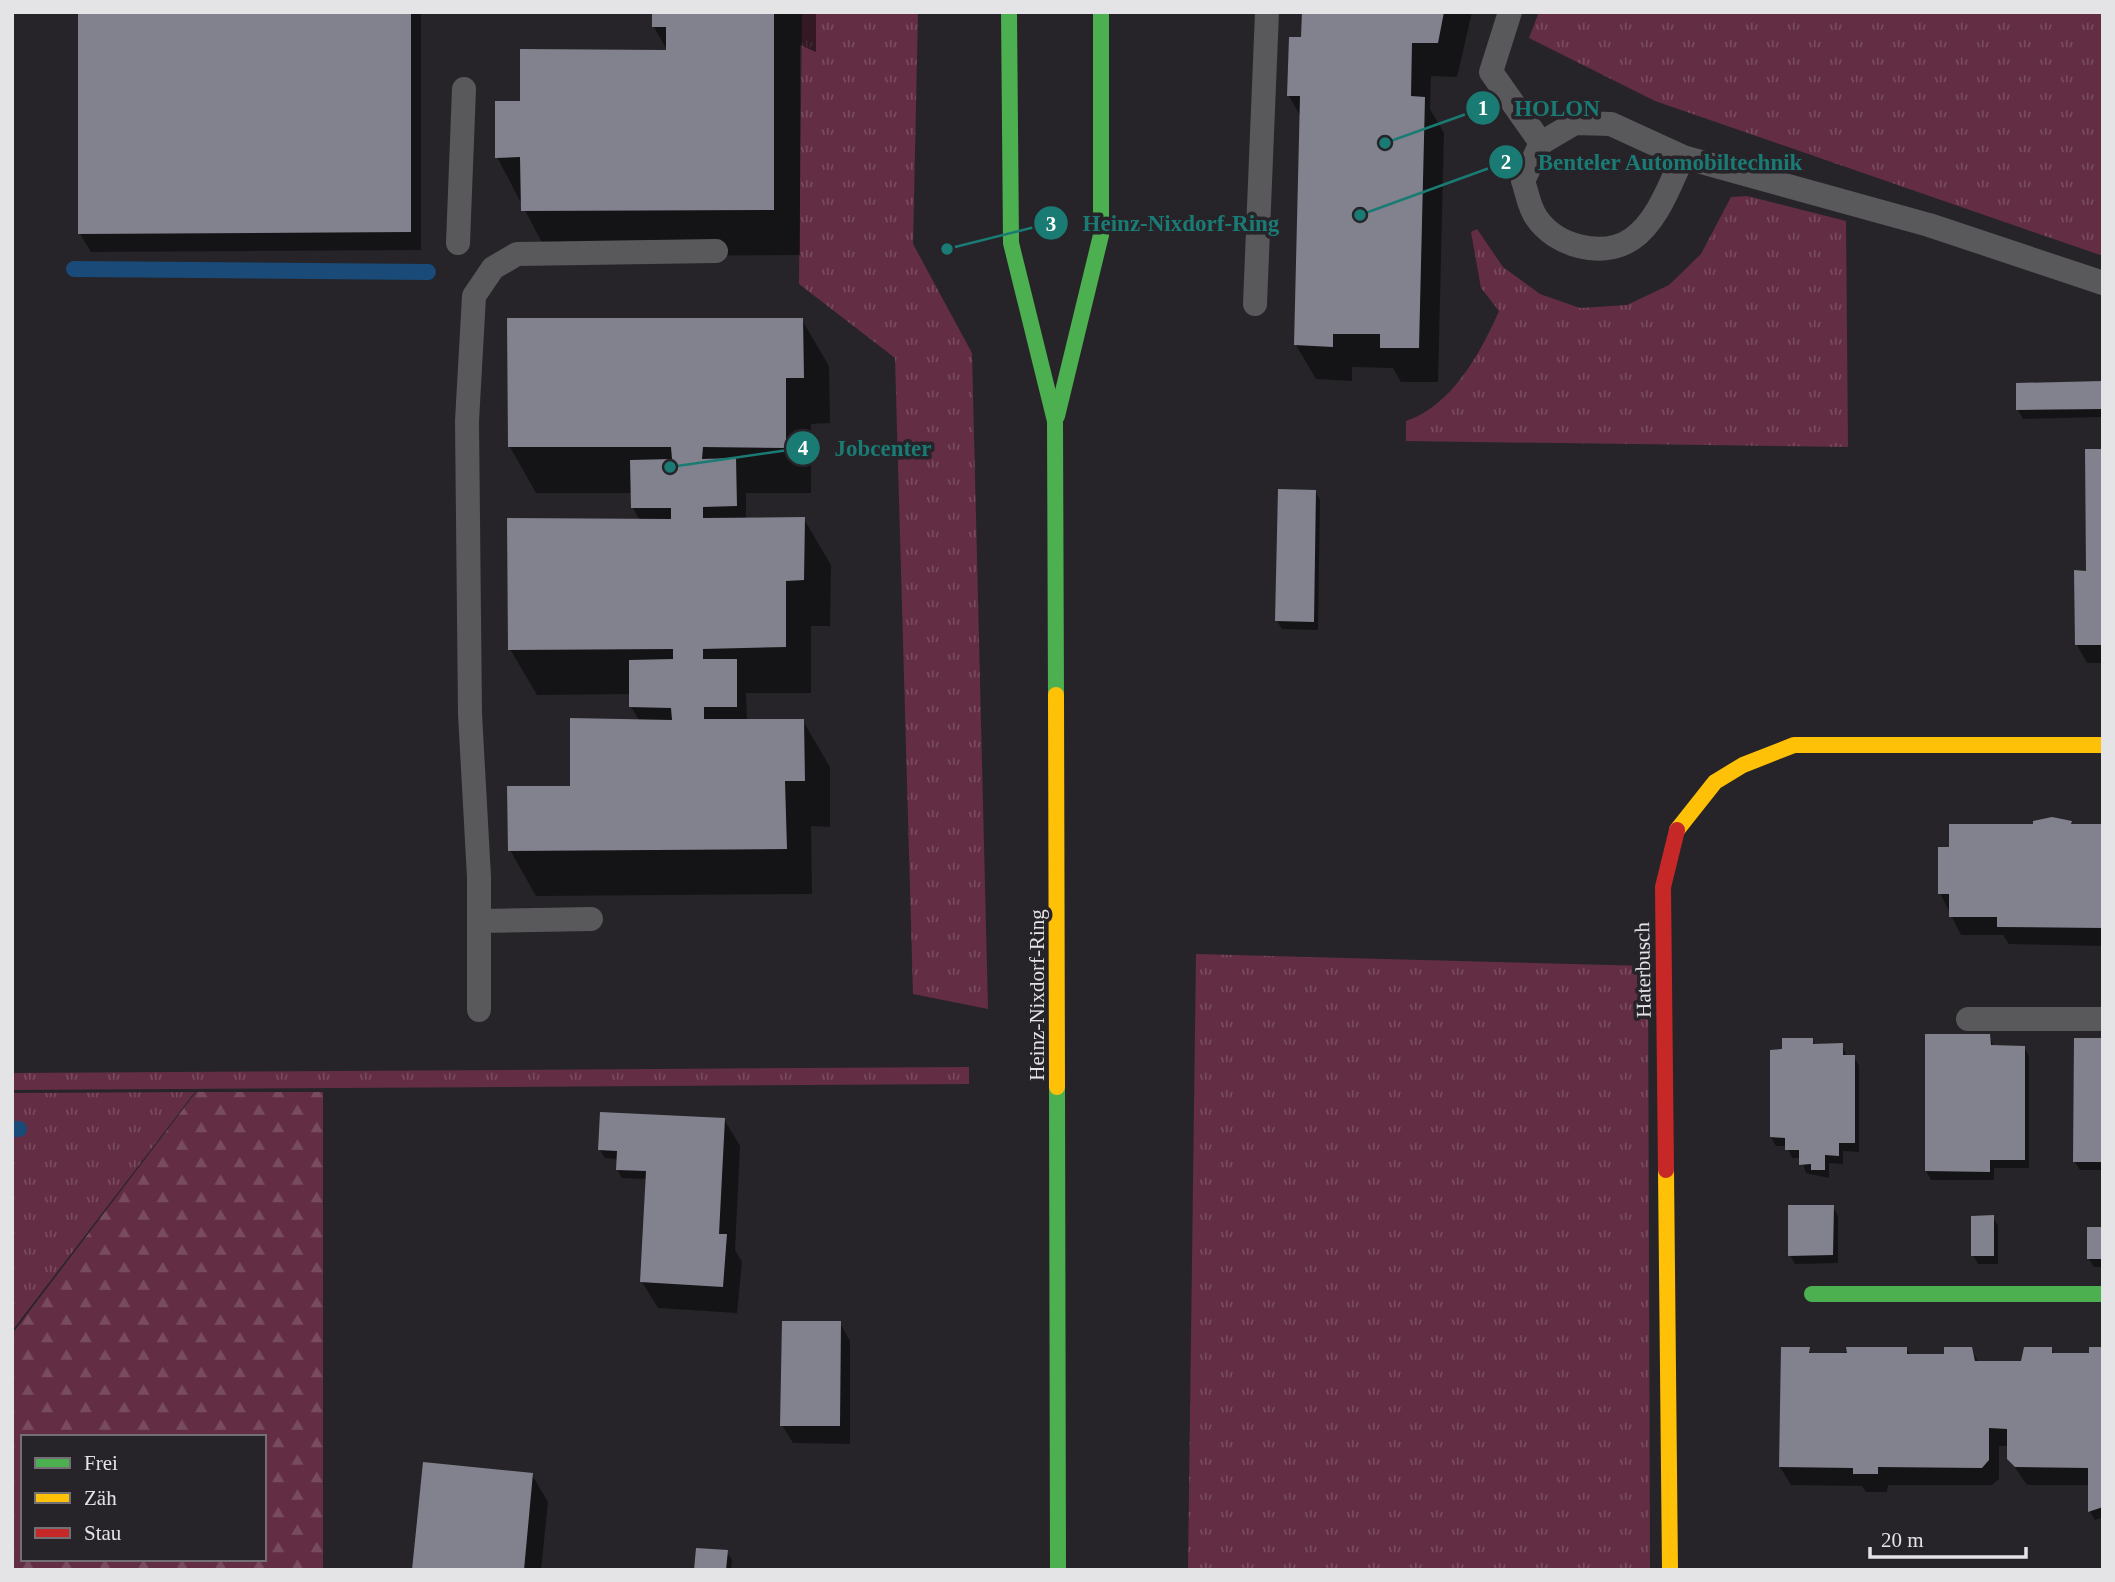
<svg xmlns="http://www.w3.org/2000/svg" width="2115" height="1582" viewBox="0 0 2115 1582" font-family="Georgia,serif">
<defs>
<pattern id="grass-tufts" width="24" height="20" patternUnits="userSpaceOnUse" patternTransform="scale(1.75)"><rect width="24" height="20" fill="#632d43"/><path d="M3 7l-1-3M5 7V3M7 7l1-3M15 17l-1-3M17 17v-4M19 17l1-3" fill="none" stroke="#794b5e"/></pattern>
<pattern id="forest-firs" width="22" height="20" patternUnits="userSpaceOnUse" patternTransform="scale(1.75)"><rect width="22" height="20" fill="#632d43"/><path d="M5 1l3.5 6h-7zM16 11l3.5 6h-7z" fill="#794b5e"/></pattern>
</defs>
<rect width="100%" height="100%" fill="#262428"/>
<g fill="url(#grass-tufts)">
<path d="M 802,12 L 918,12 L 913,244 L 972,353 L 988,1009 L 913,994 L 895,358 L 799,284 Z"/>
<path d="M 1539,12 L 2103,12 L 2103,256 L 1655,101 L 1529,38 Z"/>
<path d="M 1747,196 L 1846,221 L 1848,447 L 1406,441 L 1406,421 C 1452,406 1481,352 1499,311 L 1481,288 L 1471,232 L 1477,229 L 1503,267 L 1540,294 L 1580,308 L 1627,305 L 1669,285 L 1701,254 L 1731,197 Z"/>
<path d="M 1196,954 L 1648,966 L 1650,1570 L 1188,1570 Z"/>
<path d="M 969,1067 L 969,1084 L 12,1090 L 12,1073 Z"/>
<path d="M 195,1092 L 12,1331 L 12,1093 Z"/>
</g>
<path fill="url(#forest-firs)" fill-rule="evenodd" d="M 196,1092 L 323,1092 L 323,1570 L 12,1570 L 12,1334 ZM 23,1437 L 264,1437 L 264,1559 L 23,1559 Z"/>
<g fill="#0007">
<path d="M 80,12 L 421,12 L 421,250 L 91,252 L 80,234 Z"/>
<path d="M 654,12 L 816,12 L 816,52 L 800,45 L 800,255 L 549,256 L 497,157 L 668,52 L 654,27 Z"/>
<path d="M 1304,12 L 1472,12 L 1457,77 L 1431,76 L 1430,109 L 1444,133 L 1438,382 L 1401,382 L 1393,368 L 1352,367 L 1352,381 L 1316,379 L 1296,345 L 1301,117 L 1289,96 L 1303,39 Z"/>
<path d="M 802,320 L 829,366 L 830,423 L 811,424 L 811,493 L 746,493 L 746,519 L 804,519 L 831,565 L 830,626 L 811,626 L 811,693 L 746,693 L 747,721 L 803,721 L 830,767 L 830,827 L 811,826 L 812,894 L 536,896 L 510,850 L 639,720 L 631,707 L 631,694 L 537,695 L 510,649 L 639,519 L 633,508 L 633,493 L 536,493 L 510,447 Z"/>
<path d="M 2103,383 L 2103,417 L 2023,419 L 2018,410 L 2017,384 Z"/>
<path d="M 2103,451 L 2103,663 L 2087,663 L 2077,645 L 2090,572 Z"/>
<path d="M 1315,491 L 1320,500 L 1318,630 L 1282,629 L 1277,621 Z"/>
<path d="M 2070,823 L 2072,826 L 2103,826 L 2103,946 L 2009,944 L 2003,935 L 1961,935 L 1940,893 L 1951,849 L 2035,826 Z"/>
<path d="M 1989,1036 L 1994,1047 L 2024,1047 L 2029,1056 L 2029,1168 L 1994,1168 L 1994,1180 L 1931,1180 L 1926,1171 Z"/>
<path d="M 1812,1040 L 1815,1045 L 1842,1045 L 1847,1057 L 1854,1057 L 1859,1066 L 1859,1152 L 1843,1151 L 1843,1164 L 1829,1163 L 1829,1178 L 1806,1173 L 1801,1158 L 1792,1158 L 1787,1146 L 1776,1146 L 1771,1137 L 1783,1051 Z"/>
<path d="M 2103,1040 L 2103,1170 L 2080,1170 L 2075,1162 Z"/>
<path d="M 724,1119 L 740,1146 L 735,1250 L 742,1262 L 737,1313 L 658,1308 L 642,1282 L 647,1179 L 622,1178 L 617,1169 L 618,1159 L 605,1158 L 600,1150 Z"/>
<path d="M 1833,1207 L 1838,1216 L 1838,1263 L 1795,1264 L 1790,1255 Z"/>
<path d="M 1993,1217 L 1998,1226 L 1998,1264 L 1978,1264 L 1973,1255 Z"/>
<path d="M 2103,1229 L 2103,1267 L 2094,1267 L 2089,1259 Z"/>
<path d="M 840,1323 L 850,1341 L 850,1444 L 793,1443 L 782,1425 Z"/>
<path d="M 1906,1348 L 1910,1355 L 1946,1355 L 1971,1349 L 1979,1363 L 2023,1362 L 2051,1349 L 2055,1355 L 2091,1355 L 2103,1349 L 2103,1517 L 2095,1520 L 2090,1512 L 2090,1485 L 2027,1485 L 2009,1459 L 2009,1446 L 1999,1446 L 1999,1479 L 1992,1485 L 1888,1485 L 1887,1492 L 1866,1492 L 1862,1486 L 1791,1485 L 1780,1467 L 1808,1349 L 1812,1355 Z"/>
<path d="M 532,1475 L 548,1502 L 541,1570 L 414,1570 Z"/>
<path d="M 727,1552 L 732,1560 L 731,1570 L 696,1570 Z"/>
</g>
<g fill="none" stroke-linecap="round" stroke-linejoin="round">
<g stroke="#194a78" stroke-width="16">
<path d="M 74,269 L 428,272"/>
<path d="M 12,1129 L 19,1129"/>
</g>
</g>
<g fill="#81828e">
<path d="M 78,12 L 411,12 L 411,232 L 78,234 Z"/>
<path d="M 652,12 L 774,12 L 774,210 L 521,211 L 520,157 L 495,158 L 495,101 L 520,101 L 520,49 L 666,50 L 666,27 L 652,27 Z"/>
<path d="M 1302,12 L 1444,12 L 1438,43 L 1412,43 L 1411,96 L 1425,97 L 1419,348 L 1380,348 L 1380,334 L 1333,334 L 1333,347 L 1294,345 L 1300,96 L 1287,96 L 1289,37 L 1301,37 Z"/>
<path d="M 507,318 L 803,318 L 804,378 L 786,378 L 786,448 L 703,447 L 702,459 L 736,458 L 737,506 L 703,507 L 703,518 L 805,517 L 804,580 L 786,581 L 786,647 L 703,649 L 703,659 L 737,659 L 737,707 L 704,707 L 704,719 L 804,719 L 805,781 L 785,781 L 787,849 L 508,851 L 507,786 L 570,786 L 570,718 L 672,720 L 671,708 L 629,707 L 629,660 L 673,659 L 673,649 L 508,650 L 507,518 L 671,519 L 671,508 L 631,508 L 630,460 L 672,459 L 671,447 L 508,447 Z"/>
<path d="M 2103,381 L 2103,409 L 2016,410 L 2016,383 Z"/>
<path d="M 2085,449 L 2103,449 L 2103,645 L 2075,645 L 2074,570 L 2086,571 Z"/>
<path d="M 1278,489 L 1316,490 L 1314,622 L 1275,621 Z"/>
<path d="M 2052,817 L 2072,821 L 2071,824 L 2103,824 L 2103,928 L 1997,927 L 1997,917 L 1949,917 L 1949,894 L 1938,894 L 1938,847 L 1949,847 L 1949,824 L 2033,824 L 2033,821 Z"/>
<path d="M 1925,1034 L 1990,1034 L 1991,1045 L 2025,1046 L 2025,1160 L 1990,1160 L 1990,1172 L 1925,1171 Z"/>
<path d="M 1782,1038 L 1813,1038 L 1813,1044 L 1843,1043 L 1843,1055 L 1855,1055 L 1855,1143 L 1839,1143 L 1839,1156 L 1825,1155 L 1825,1170 L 1811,1170 L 1811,1164 L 1799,1165 L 1799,1150 L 1785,1150 L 1785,1138 L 1770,1137 L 1770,1050 L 1782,1049 Z"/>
<path d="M 2074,1038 L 2103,1038 L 2103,1162 L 2073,1162 Z"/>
<path d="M 600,1112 L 725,1118 L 719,1234 L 727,1234 L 723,1287 L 640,1282 L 646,1171 L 616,1170 L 617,1151 L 598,1150 Z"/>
<path d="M 1788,1205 L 1834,1205 L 1833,1255 L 1788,1256 Z"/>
<path d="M 1994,1215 L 1994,1256 L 1971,1256 L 1971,1216 Z"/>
<rect x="2087" y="1227" width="16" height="32"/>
<path d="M 782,1321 L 841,1321 L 840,1426 L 780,1426 Z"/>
<path d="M 1781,1347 L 1810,1347 L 1809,1353 L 1847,1353 L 1846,1347 L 1907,1347 L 1907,1354 L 1944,1354 L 1944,1347 L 1972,1347 L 1975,1361 L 2021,1361 L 2024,1347 L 2052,1347 L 2052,1353 L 2089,1353 L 2089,1347 L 2103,1347 L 2103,1507 L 2088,1512 L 2088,1468 L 2015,1467 L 2007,1459 L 2007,1429 L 1989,1428 L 1989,1460 L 1982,1468 L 1878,1467 L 1878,1474 L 1853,1474 L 1853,1468 L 1779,1467 Z"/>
<path d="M 423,1462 L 533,1473 L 524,1570 L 412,1570 Z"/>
<path d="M 696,1548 L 728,1550 L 726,1570 L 694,1570 Z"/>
</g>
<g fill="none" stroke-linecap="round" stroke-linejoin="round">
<g stroke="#59585b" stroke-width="24">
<path d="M 1510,12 L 1491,72 L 1541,143"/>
<path d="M 1683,157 C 1670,184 1658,221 1632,239 C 1602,259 1555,246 1536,217 C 1529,207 1527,192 1523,181 L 1541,143 L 1575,123 L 1611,124 L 1683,157 L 1929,225 L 2103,283"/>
<path d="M 458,243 L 464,89"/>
<path d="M 1255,304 L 1267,12"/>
<path d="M 479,921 L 591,919"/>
<path d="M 479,1010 L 479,877 L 470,714 L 467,421 L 474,296 L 493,268 L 517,254 L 716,251"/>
<path d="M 1968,1019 L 2103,1019"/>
</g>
<g stroke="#4caf50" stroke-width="16">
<path d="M 1009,12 L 1011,243 L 1055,421 L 1056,695"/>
<path d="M 1057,416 L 1101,235 L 1101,12"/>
<path d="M 1057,1087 L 1058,1570"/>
<path d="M 1812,1294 L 2103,1294"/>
</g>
<g stroke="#ffc107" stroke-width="16">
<path d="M 1056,695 L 1057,1087"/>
<path d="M 1677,830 L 1715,782 L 1743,765 L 1794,745 L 2103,745"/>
<path d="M 1666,1170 L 1670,1570"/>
</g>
<path stroke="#c62828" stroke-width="16" d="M 1666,1170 L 1663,887 L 1677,830"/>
</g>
<g text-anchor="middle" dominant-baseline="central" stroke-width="7" stroke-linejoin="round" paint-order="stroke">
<g font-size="21" fill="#e4e3e6" stroke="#262329">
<text transform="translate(1643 970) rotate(-91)">Haterbusch</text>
<text transform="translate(1037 995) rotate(-90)">Heinz-Nixdorf-Ring</text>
</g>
</g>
<path fill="none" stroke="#1a7b74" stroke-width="2.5" d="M1385 143L1483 108M1360 215L1506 162M947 249L1051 223M670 467L803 448"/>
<g fill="#1a7b74" stroke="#262329" stroke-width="2.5">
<circle cx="1385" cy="143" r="7"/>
<circle cx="1360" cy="215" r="7"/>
<circle cx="947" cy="249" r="7"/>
<circle cx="670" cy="467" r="7"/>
<circle cx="1483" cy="108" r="18"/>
<circle cx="1506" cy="162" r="18"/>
<circle cx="1051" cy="223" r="18"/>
<circle cx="803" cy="448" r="18"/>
</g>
<g font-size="21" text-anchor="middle" font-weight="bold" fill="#fff">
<text x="1483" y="115">1</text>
<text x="1506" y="169">2</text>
<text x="1051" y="231">3</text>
<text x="803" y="455">4</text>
</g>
<g font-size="23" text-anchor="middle" font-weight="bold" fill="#1a7b74" stroke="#262329" stroke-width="7" stroke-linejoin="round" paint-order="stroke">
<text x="1557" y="116">HOLON</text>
<text x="1670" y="170">Benteler Automobiltechnik</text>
<text x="1181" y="231">Heinz-Nixdorf-Ring</text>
<text x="883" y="456">Jobcenter</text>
</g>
<rect width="2115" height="1582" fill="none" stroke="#e4e3e6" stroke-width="28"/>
<rect x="21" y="1435" width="245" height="126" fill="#262329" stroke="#727075" stroke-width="2"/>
<rect x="35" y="1458" width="35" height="10" fill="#4caf50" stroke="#727075" stroke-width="2"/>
<text x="84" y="1470" font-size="21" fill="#e4e3e6">Frei</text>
<rect x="35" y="1493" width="35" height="10" fill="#ffc107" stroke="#727075" stroke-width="2"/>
<text x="84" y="1505" font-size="21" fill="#e4e3e6">Zäh</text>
<rect x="35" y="1528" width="35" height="10" fill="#c62828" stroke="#727075" stroke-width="2"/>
<text x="84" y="1540" font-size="21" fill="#e4e3e6">Stau</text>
<path d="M1870 1547v10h156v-10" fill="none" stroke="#e4e3e6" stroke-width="3.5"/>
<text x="1881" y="1547" font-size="21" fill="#e4e3e6" stroke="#262329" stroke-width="5" paint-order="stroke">20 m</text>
</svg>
